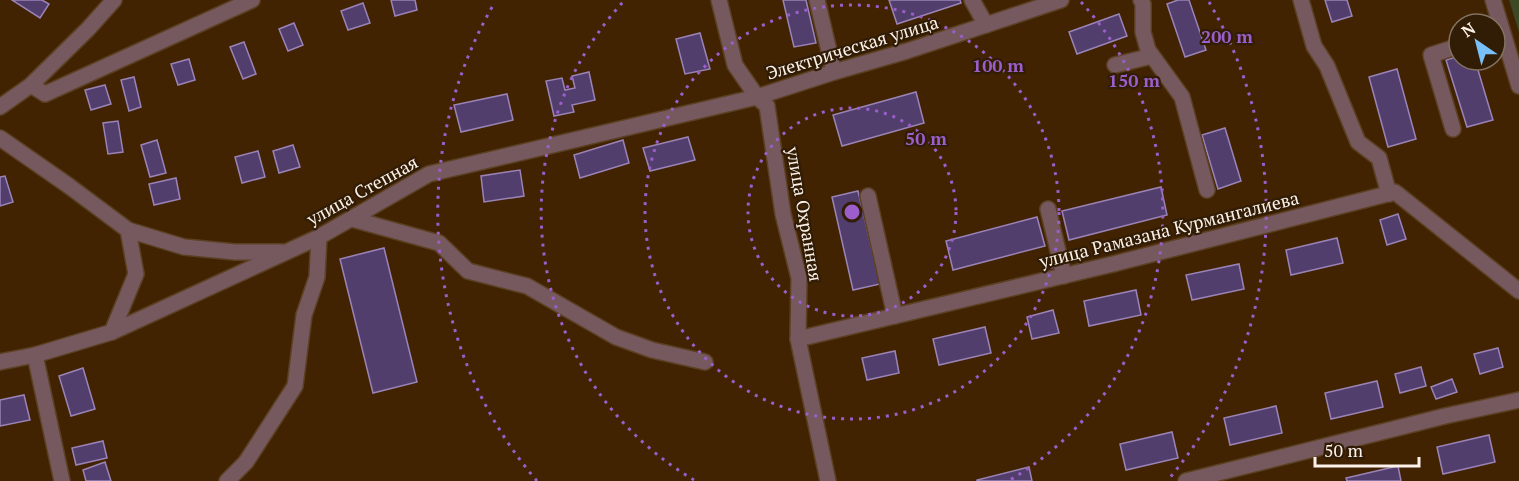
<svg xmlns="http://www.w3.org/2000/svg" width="1519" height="481" viewBox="0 0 1519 481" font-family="'PT Serif',serif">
<rect width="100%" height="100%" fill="#412302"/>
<path fill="#3d4925" d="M 1509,0 L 1519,0 L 1519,32 Z"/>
<g fill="#523e6c" stroke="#9a84b7" stroke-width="1.5">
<path d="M 12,0 L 42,0 L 49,4 L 40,18 Z"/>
<path d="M 391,0 L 415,0 L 417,10 L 395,16 Z"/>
<path d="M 783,0 L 806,0 L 816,43 L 794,47 Z"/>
<path d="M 889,0 L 960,0 L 961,3 L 897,24 Z"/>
<path d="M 1178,0 L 1189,0 L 1206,50 L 1185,57 L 1167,4 Z"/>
<path d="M 1325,0 L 1347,0 L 1352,16 L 1332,22 Z"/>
<path d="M 363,3 L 370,23 L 348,30 L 341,11 Z"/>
<path d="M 1119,14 L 1127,36 L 1077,54 L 1069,32 Z"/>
<path d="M 294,23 L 303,45 L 288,51 L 279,29 Z"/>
<path d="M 700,33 L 710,69 L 685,74 L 676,39 Z"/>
<path d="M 244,42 L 256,74 L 243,79 L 230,47 Z"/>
<path d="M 1459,56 L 1459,60 L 1475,60 L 1493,120 L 1467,127 L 1446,60 Z"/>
<path d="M 189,59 L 195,80 L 178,85 L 171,64 Z"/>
<path d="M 1397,69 L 1416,139 L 1388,147 L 1369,77 Z"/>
<path d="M 589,72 L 595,100 L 572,105 L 574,112 L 554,116 L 546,81 L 562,78 L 565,90 L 575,88 L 572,76 Z"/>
<path d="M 134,77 L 141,107 L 129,111 L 121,80 Z"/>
<path d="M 105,85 L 111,104 L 91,110 L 85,90 Z"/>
<path d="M 916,92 L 924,123 L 842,146 L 833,115 Z"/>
<path d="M 507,94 L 513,120 L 461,132 L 454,105 Z"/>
<path d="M 118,121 L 123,152 L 108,154 L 103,123 Z"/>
<path d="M 1225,128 L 1241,181 L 1218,189 L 1202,135 Z"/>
<path d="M 688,137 L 695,160 L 650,171 L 643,148 Z"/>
<path d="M 157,140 L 166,173 L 150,177 L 141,145 Z"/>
<path d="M 623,140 L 629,163 L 580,178 L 574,155 Z"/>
<path d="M 293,145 L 300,167 L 279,173 L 273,151 Z"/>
<path d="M 258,151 L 265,177 L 242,183 L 235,157 Z"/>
<path d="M 520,170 L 524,196 L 484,202 L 481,176 Z"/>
<path d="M 5,176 L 13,202 L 0,206 L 0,177 Z"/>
<path d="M 176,178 L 180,199 L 154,205 L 149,184 Z"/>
<path d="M 1161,187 L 1167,215 L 1069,240 L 1062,211 Z"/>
<path d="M 858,191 L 880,284 L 853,290 L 832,197 Z"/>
<path d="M 1398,214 L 1406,239 L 1387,245 L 1380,220 Z"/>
<path d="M 1037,217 L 1045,246 L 953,270 L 946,241 Z"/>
<path d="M 1337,238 L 1343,263 L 1291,275 L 1286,250 Z"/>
<path d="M 384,248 L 417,382 L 373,393 L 340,259 Z"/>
<path d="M 1239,264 L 1244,289 L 1192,300 L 1186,275 Z"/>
<path d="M 1136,290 L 1141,315 L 1089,326 L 1084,301 Z"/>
<path d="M 1053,310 L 1059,333 L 1032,339 L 1027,317 Z"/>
<path d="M 985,327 L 991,353 L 939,365 L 933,339 Z"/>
<path d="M 1498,348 L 1503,367 L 1480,374 L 1474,354 Z"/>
<path d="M 895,351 L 899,373 L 867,380 L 862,358 Z"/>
<path d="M 1421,367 L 1426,386 L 1400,393 L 1395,374 Z"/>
<path d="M 83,368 L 95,409 L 71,416 L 59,376 Z"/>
<path d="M 1452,379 L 1457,392 L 1436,399 L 1431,387 Z"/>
<path d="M 1377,381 L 1383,407 L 1331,419 L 1325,393 Z"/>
<path d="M 24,395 L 30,420 L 0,426 L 0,400 Z"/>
<path d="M 1276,406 L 1282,433 L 1230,445 L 1224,418 Z"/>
<path d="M 1172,432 L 1178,458 L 1126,470 L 1120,444 Z"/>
<path d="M 1489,435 L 1495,462 L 1443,474 L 1437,447 Z"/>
<path d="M 103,441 L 107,458 L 76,465 L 72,448 Z"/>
<path d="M 105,462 L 111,481 L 86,481 L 83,470 Z"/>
<path d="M 1398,466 L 1401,481 L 1347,481 L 1346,478 Z"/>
<path d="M 1029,467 L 1032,481 L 977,481 L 977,480 Z"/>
</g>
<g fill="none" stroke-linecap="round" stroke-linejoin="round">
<g stroke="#5b4022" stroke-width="18">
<g id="minor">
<path d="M 719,0 L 735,65 L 757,97 L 767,106 L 783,214 L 799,278 L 798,339 L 828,481"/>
<path d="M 817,0 L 834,72"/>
<path d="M 972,0 L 986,25"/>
<path d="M 1141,0 L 1143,4 L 1143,32 L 1148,50 L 1182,97 L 1207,190"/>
<path d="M 1301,0 L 1314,46 L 1327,66 L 1358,142 L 1379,158 L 1389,194"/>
<path d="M 1493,0 L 1519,86"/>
<path d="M 1115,65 L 1152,56"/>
<path d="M 31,85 L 45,94 L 252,0"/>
<path d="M 0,107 L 31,85 L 88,29 L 114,0"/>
<path d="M 1453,129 L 1431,55 L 1459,46"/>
<path d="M 0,138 L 69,186 L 128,230"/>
<path d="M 868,196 L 895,316"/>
<path d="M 1048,209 L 1064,276"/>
<path d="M 352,219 L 439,243 L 468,271 L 527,286 L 616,337 L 652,350 L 705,362"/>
<path d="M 112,332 L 136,274 L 128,230 L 184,247 L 235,252 L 282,252"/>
<path d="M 798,339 L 1113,264 L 1395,192 L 1519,291"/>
<path d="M 35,355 L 62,481"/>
<path d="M 0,362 L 35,355 L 112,332 L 319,237 L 429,174 L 757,97 L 834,72 L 907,51 L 1061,0"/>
<path d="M 227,481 L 246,462 L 295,386 L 304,315 L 317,277 L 319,237"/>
<path d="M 1186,481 L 1445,416 L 1519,400"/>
</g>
</g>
<use href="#minor" stroke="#76585f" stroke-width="15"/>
</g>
<g fill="none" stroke="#9b5eca" stroke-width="3" stroke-dasharray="3 6">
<circle cx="852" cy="212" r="104"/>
<circle cx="852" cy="212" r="207"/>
<path d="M694 480A311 311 0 0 1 623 2M1081 2A311 311 0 0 1 1010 480"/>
<path d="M537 481A414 414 0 0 1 495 2M1209 2A414 414 0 0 1 1167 481"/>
</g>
<g text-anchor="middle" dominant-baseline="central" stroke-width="4.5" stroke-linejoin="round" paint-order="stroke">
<g font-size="18" fill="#fcf2e9" stroke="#311c06">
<text transform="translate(852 47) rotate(-17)">Электрическая улица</text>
<text transform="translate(362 190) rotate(-29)">улица Степная</text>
<text transform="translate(805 214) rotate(80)">улица Охранная</text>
<text transform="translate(1169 229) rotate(-14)">улица Рамазана Курмангалиева</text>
</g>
</g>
<circle cx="852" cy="212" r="9" fill="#9b5eca" stroke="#311c06" stroke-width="3"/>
<g font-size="18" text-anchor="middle" font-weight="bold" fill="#9b5eca" stroke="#311c06" stroke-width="4.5" stroke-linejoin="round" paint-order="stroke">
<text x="1227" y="43">200 m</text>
<text x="998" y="72">100 m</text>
<text x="1134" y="87">150 m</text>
<text x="926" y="145">50 m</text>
</g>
<g transform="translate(1477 42) rotate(325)"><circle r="28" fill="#311c06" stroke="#827261" stroke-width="1.5"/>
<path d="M0-4.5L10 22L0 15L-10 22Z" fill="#79bff8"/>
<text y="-9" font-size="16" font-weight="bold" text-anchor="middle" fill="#fcf2e9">N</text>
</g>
<path d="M1315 457v9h104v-9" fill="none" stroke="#fcf2e9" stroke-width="3"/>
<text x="1324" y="457" font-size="18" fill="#fcf2e9" stroke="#311c06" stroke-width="4.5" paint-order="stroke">50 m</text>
</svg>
